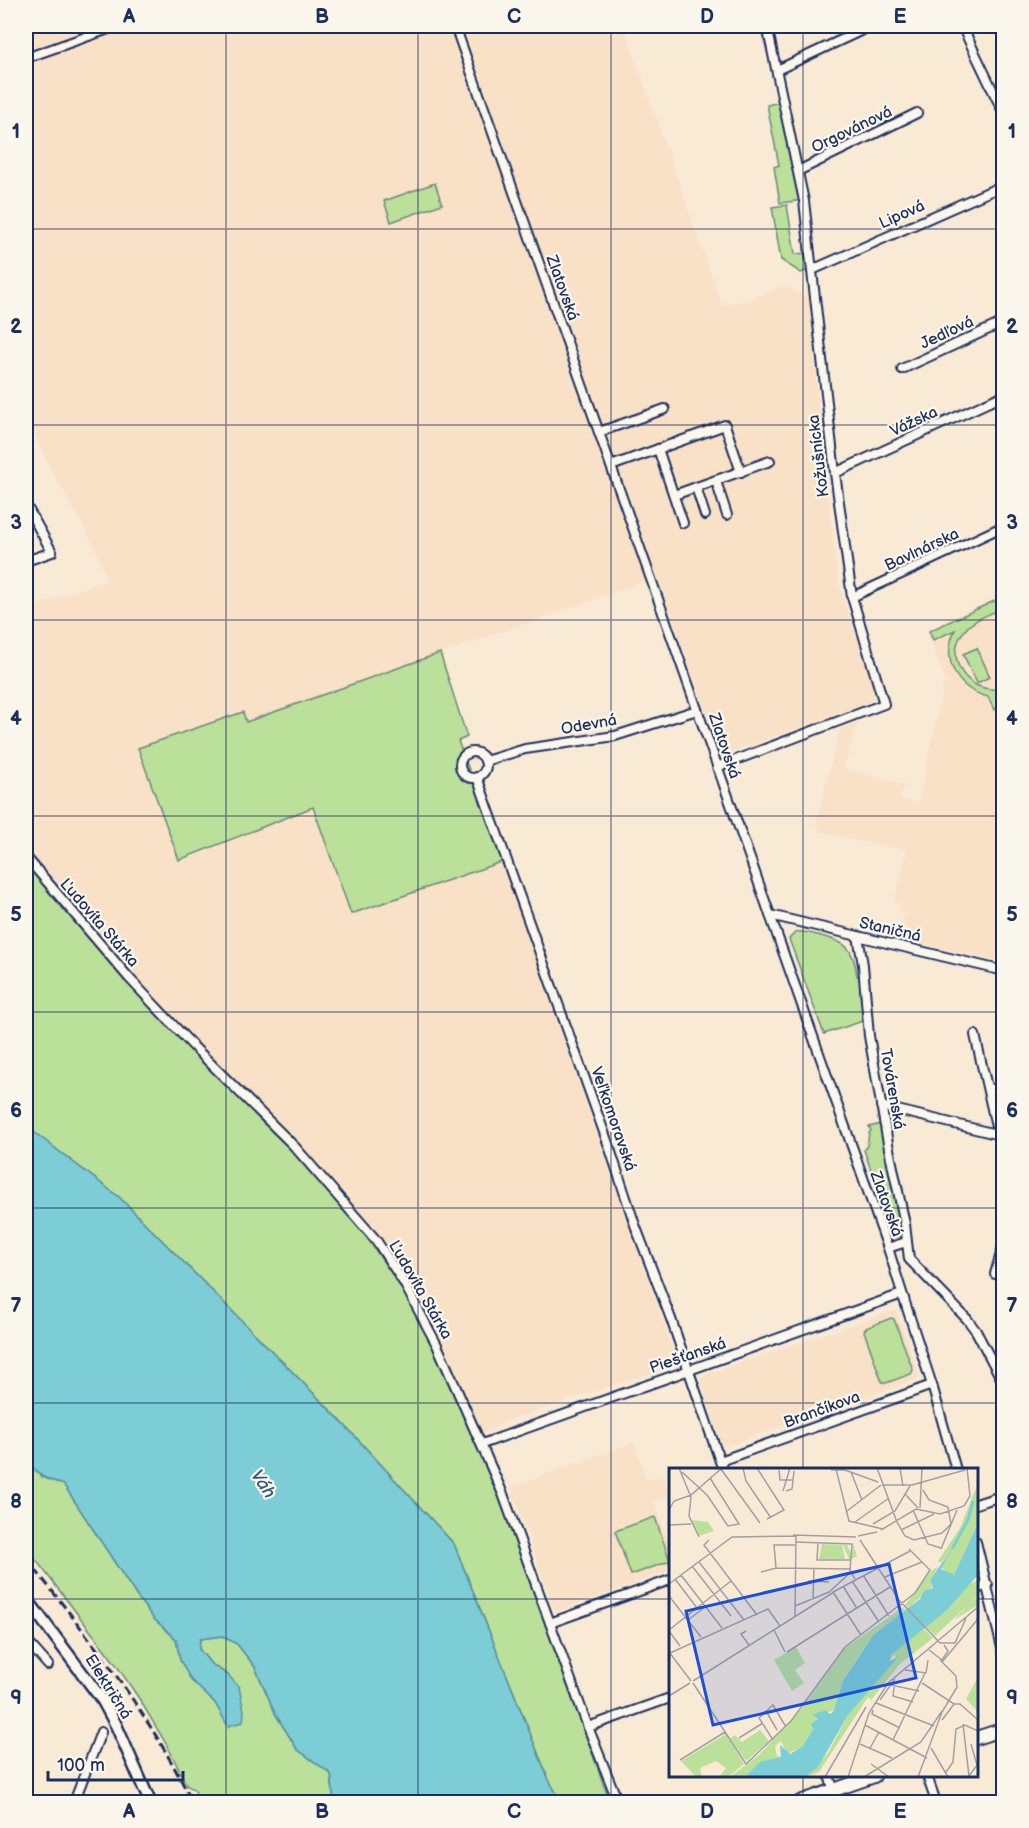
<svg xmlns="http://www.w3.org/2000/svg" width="1029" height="1828" viewBox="0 0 1029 1828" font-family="'Balsamiq Sans',sans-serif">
<rect width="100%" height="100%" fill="#f9ead6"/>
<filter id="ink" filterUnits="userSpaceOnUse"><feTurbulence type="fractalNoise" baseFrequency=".0167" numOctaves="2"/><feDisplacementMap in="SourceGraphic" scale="12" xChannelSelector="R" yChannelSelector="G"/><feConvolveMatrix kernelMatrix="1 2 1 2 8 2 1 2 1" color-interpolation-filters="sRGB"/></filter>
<g filter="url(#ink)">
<g fill="#f8e1c7">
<path d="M 26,26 L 624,26 L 722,305 L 747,300 L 784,286 L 810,299 L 817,394 L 837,573 L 843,599 L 873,685 L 873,697 L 868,703 L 726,754 L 721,752 L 656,575 L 641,583 L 246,722 L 243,712 L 138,748 L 313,807 L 351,914 L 504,861 L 543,973 L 541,975 L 678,1364 L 504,1422 L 489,1431 L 473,1437 L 436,1351 L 401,1287 L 346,1208 L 302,1160 L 177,1036 L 91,941 L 26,864 L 26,609 L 107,580 L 94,545 L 45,459 L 26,412 Z"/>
<path d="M 1003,595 L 1003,963 L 899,938 L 904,914 L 898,912 L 900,903 L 894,902 L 907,851 L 874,843 L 873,845 L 819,832 L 820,827 L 816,825 L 840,728 L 860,721 L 856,726 L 844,769 L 904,784 L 900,799 L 918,804 L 944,684 L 946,683 L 927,630 Z"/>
<path d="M 896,1310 L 920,1378 L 723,1447 L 702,1385 L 701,1379 L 707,1374 Z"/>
<path d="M 634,1442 L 647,1480 L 663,1475 L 670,1495 L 654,1501 L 670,1547 L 670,1571 L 555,1612 L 511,1487 Z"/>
</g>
<g fill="#bbe09a" stroke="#6b887c" stroke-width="1.5">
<path d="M 784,101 L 804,200 L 780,203 L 774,167 L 779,165 L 767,105 Z"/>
<path d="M 435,183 L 442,204 L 391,222 L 384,201 Z"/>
<path d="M 787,205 L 795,254 L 808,253 L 810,269 L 801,273 L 781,260 L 772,207 Z"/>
<path d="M 1003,597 L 1003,608 C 991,614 975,618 966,629 C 940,657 969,697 1003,688 L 1003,706 L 994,710 L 988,697 C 956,689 941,660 955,630 L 933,640 L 929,631 Z"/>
<path d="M 977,648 L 990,677 L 977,683 L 963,654 Z"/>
<path d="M 440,653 L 467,737 L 458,741 L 504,861 L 351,914 L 313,807 L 179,860 L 138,748 L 243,712 L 246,722 Z"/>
<path d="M 26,864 L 91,941 L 177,1036 L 302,1160 L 346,1208 L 401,1287 L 436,1351 L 498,1495 L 610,1802 L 561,1802 L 548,1778 L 454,1544 L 339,1419 L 119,1197 L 26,1126 Z"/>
<path d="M 796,932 C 805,931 813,934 821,936 C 847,942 854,949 857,976 L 860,977 L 863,1021 L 824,1034 L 789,939 Z"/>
<path d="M 881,1124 L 903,1229 L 901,1236 L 894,1236 L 864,1150 L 867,1146 L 869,1133 L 871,1131 L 869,1127 Z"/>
<path d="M 891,1318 L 894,1319 L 913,1370 L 911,1374 L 886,1383 L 882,1382 L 864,1331 L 866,1328 Z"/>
<path d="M 26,1461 L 43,1477 L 64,1485 L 138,1598 L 154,1619 L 176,1639 L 180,1660 L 191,1680 L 215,1703 L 228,1726 L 228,1675 L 211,1664 L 199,1649 L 200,1639 L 222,1636 L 237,1644 L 255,1667 L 276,1715 L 297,1749 L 331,1774 L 334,1802 L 200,1802 L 194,1789 L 187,1786 L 168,1747 L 140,1700 L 115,1663 L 26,1547 Z"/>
<path d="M 655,1517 L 670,1561 L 631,1575 L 615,1531 Z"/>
</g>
<path fill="#7ccdd5" stroke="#558ea5" stroke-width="1.5" d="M 26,1126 L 119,1197 L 339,1419 L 454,1544 L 548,1778 L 561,1802 L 334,1802 L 331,1774 L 297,1749 L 276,1715 L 255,1667 L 237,1644 L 222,1636 L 200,1639 L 199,1649 L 211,1664 L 228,1675 L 239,1687 L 244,1711 L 243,1722 L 228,1726 L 215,1703 L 191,1680 L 180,1660 L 176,1639 L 154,1619 L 138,1598 L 64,1485 L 43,1477 L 26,1461 Z"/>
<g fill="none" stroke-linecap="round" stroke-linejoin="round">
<g stroke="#1b2f5e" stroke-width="12">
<g id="street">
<path d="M 455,26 L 888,1248 L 904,1299"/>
<path d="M 962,26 L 1004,114"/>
<path d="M 1003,26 L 1004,26"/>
<path d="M 26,58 L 117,26"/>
<path d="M 777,70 L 871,26"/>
<path d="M 798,171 L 917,113"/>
<path d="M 812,270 L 1004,185"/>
<path d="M 902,369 L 1004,322"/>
<path d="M 599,432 L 665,409"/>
<path d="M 658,449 L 683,523"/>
<path d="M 611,466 L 725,425 L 741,472"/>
<path d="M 835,473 L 1004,395"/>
<path d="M 716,481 L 727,515"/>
<path d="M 696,487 L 705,515"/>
<path d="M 674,495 L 770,461"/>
<path d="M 26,505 L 52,552 L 26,561"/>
<path d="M 852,597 L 1004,526"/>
<circle cx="473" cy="765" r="13"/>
<path d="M 485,761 L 525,749 L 615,736 L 697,710"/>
<path d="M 717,767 L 884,704 L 852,597 L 835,473 L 804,201 L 767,26"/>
<path d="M 477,777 L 610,1149 L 635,1225 L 671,1319 L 723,1470"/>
<path d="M 26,857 L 129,978 L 194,1047 L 294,1146 L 376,1240 L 404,1283 L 437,1345 L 503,1494 L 588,1727 L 618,1802"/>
<path d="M 770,915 L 1004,971"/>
<path d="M 858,936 L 863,965 L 869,1036 L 889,1149 L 905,1224 L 909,1259 L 967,1319 L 976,1331 L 1004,1384"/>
<path d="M 975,1035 L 998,1135"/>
<path d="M 989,1088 L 1004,1092"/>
<path d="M 881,1106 L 1004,1136"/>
<path d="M 888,1248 L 903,1243 L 907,1244"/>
<path d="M 995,1274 L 1004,1243"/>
<path d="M 903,1296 L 932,1385 L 956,1470"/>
<path d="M 482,1444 L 902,1294"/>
<path d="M 720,1461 L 932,1385"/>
<path d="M 976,1504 L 1004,1495"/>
<path d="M 976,1542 L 1004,1656"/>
<path d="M 976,1589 L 988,1585"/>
<path d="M 550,1623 L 670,1580"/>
<path d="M 26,1640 L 48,1665"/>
<path d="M 588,1727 L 670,1698"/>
<path d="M 829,1776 L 834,1790"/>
<path d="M 927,1776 L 936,1802"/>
<path d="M 74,1802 L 101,1732"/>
</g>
</g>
<g stroke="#1b2f5e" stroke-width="15">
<path id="secondary" d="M 26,1598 L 103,1701 L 116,1725 L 150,1802"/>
</g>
<g stroke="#1b2f5e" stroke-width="16">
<g id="primary">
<path d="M 976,1738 L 1004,1729"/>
<path d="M 800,1802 L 874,1776"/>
</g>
</g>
<use href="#street" stroke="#fbf7ec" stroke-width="8"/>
<use href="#secondary" stroke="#fbf7ec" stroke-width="10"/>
<use href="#primary" stroke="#fbf7ec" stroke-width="12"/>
<path stroke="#1b2f5e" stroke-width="3" stroke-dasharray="9 4.5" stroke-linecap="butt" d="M 26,1558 C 88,1636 149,1712 192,1802"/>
</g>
</g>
<path fill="none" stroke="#1b2f5e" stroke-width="1.5" stroke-opacity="0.55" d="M 226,26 L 226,1802M 418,26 L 418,1802M 611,26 L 611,1802M 803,26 L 803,1470M 26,229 L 1004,229M 26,425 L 1004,425M 26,620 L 1004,620M 26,816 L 1004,816M 26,1012 L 1004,1012M 26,1208 L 1004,1208M 26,1403 L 1004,1403M 26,1599 L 670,1599M 976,1599 L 1004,1599M 803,1776 L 803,1802"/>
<g text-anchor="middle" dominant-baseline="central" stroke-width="4.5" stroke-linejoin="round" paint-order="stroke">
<g font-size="16" fill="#1b2f5e" stroke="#fbf7ec">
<text transform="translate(852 130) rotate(-26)">Orgovánová</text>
<text transform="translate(902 215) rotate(-24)">Lipová</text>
<text transform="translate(562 288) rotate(70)">Zlatovská</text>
<text transform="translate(947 333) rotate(-25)">Jedľová</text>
<text transform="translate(914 422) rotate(-25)">Vážska</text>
<text transform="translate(819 456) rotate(-97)">Kožušnícka</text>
<text transform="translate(922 550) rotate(-25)">Bavlnárska</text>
<text transform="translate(589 725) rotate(-10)">Odevná</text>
<text transform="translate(724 746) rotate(71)">Zlatovská</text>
<text transform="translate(99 923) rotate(49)">Ľudovíta Stárka</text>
<text transform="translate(890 930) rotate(13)">Staničná</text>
<text transform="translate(892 1089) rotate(80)">Továrenská</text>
<text transform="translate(613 1119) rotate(71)">Veľkomoravská</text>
<text transform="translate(886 1204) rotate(70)">Zlatovská</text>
<text transform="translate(420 1290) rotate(60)">Ľudovíta Stárka</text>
<text transform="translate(688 1356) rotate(-19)">Piešťanská</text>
<text transform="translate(822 1410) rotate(-20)">Brančíkova</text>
<text transform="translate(108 1687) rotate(58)">Električná</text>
</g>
<g font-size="18" font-style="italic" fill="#33567c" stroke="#fbf7ec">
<text transform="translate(263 1484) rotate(57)">Váh</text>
</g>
</g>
<g transform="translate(669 1468)">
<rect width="309" height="309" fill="#f9ead6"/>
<path d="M 309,15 L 309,55 L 285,107 L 281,107 L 272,99 L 283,81 L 272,95 L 269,93 L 291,60 ZM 23,52 L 39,54 L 45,63 L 30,68 ZM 184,75 L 188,88 L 182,91 L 150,91 L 153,76 L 173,77 L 176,91 L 180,91 L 174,77 L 178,77 L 183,88 ZM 270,98 L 261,112 L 263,119 L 239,140 L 236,137 L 262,103 ZM 309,112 L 309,127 L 300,135 L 309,128 L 309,137 L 285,152 L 300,136 L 266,168 L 256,158 L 277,143 L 299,117 ZM 234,139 L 237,142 L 204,167 L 193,183 L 174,213 L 164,243 L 144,247 L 149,252 L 134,278 L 118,286 L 112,273 L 106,278 L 108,288 L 113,289 L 76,309 L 61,309 L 90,287 L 133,240 L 176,180 ZM 254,160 L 264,170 L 231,196 L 202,232 L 199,229 L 150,304 L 137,309 L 159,285 L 179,247 L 227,190 L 225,187 L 221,193 L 221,188 ZM 127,179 L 136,195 L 126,202 L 135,215 L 123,223 L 105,192 ZM 309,209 L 309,244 L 297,231 ZM 91,262 L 100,273 L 77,293 L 61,270 L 66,267 L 73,274 ZM 57,266 L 75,296 L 59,309 L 50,309 L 57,300 L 47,293 L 31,300 L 33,309 L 27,309 L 12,293 Z" fill="#bbe09a"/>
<path d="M 309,55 L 309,107 L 277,143 L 222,187 L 221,193 L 230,188 L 179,247 L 149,299 L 136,309 L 76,309 L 91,294 L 112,289 L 111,277 L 121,286 L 134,278 L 144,261 L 142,256 L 149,251 L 143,247 L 156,242 L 161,246 L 164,244 L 174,213 L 204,167 L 251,131 L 255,123 L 264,120 L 261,112 L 283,81 L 272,101 L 285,107 Z" fill="#7ccdd5"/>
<path fill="none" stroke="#7ccdd5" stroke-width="3" d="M 283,81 L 299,52 L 304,33"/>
<path fill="none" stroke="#a09fa6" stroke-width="1.5" d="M 10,0 L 22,29 L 20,48 L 30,69M 74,0 L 77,13 L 102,50M 88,0 L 115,42 L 98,51M 208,0 L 228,54 L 236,68 L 245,72 L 273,65 L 282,56 L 279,39 L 260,32 L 254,22M 231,0 L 234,18M 52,1 L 91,55M 167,1 L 180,53 L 214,61M 110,2 L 111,12 L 124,12M 162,2 L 176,2 L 209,14M 13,4 L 38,27 L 59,58 L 70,56 L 41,10M 182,4 L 193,32M 213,17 L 243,17 L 296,2M 114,23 L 121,0M 117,23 L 123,21 L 125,3M 236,26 L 249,40M 251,40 L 253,0M 0,42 L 5,33 L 22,27 L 53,0M 244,42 L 259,76 L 272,80M 178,43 L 212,17M 186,54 L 220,30M 204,56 L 226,43 L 241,18M 0,57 L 22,56M 212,62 L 247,41 L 271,46 L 295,38 L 301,28 L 298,0M 232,62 L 265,46M 124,67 L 187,69M 189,68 L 208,64M 40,72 L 35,77 L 88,147M 191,72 L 230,132 L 271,175 L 286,175 L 297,150M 126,74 L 183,76 L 181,102 L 186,111M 149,75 L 148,92 L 182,92M 272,81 L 288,42M 30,94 L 75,152M 23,98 L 62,148M 107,100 L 105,77 L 126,77M 92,104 L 107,100 L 182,101M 12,107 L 53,160M 194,107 L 220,148M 216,109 L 253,94M 6,111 L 28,140M 139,113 L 160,114M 183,113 L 210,154M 0,116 L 63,69 L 127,68M 174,118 L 187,139M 164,124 L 241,83M 164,124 L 192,167M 0,128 L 32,169M 144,131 L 145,100M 126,138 L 160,124 L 182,104M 126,148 L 127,68M 19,152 L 36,139M 0,162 L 62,113M 105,162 L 116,184M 0,163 L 11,178M 77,163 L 72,166 L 80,177M 260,182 L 273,192 L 279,183 L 275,177M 0,184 L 22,213M 118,184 L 221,119M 1,185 L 99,141 L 111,158M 273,194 L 309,151M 236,202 L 257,205 L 259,192M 24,213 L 165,124M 24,215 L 77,296 L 122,253 L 176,179 L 246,125 L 261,102 L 240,81M 253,215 L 285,236 L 291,236 L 309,252M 222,217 L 250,223M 225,219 L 224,228 L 244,234M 0,228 L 21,215M 211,232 L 226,211M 207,235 L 265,258M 204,242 L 203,246 L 231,260M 97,243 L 108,262M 273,252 L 285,236M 294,256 L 300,308 L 309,296M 196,257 L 258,290M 70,270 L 94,255M 104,272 L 90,250 L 104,237 L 117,259M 224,272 L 256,205M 191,276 L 223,290M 302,276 L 308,297M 201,280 L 210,264M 262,280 L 279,309M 11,292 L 56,264M 202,296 L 220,309M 277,304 L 284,294 L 287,261 L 296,257 L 309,263M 156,309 L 197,239M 179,309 L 200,245 L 219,215 L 309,139M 195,309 L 252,274 L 273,243M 249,309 L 273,244 L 288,219 L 287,208 L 271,192"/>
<path fill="#1d4ed8" fill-opacity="0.15" stroke="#1d4ed8" stroke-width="3" d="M 220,96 L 247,210 L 44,257 L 17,143 Z"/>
<rect width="309" height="309" fill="none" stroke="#1b2f5e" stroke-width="3"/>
</g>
<rect width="1029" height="1828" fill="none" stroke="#fbf7ec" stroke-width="66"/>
<path d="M48 1771v9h135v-9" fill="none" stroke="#1b2f5e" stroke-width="3"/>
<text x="57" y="1771" font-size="18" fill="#1b2f5e" stroke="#fbf7ec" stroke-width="4.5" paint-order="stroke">100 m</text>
<rect x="33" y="33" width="963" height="1762" fill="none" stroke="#1b2f5e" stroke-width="2"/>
<g font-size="20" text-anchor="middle" font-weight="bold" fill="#1b2f5e">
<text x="129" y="23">A</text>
<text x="322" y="23">B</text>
<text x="514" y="23">C</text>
<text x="707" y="23">D</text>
<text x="900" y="23">E</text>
<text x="16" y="138">1</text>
<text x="1012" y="138">1</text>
<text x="16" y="333">2</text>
<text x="1012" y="333">2</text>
<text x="16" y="529">3</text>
<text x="1012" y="529">3</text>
<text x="16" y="725">4</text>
<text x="1012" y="725">4</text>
<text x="16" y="921">5</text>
<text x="1012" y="921">5</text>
<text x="16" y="1117">6</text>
<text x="1012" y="1117">6</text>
<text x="16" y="1312">7</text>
<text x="1012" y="1312">7</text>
<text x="16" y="1508">8</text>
<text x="1012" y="1508">8</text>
<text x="16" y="1704">9</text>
<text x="1012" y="1704">9</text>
<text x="129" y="1818">A</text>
<text x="322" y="1818">B</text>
<text x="514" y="1818">C</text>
<text x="707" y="1818">D</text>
<text x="900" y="1818">E</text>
</g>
</svg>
